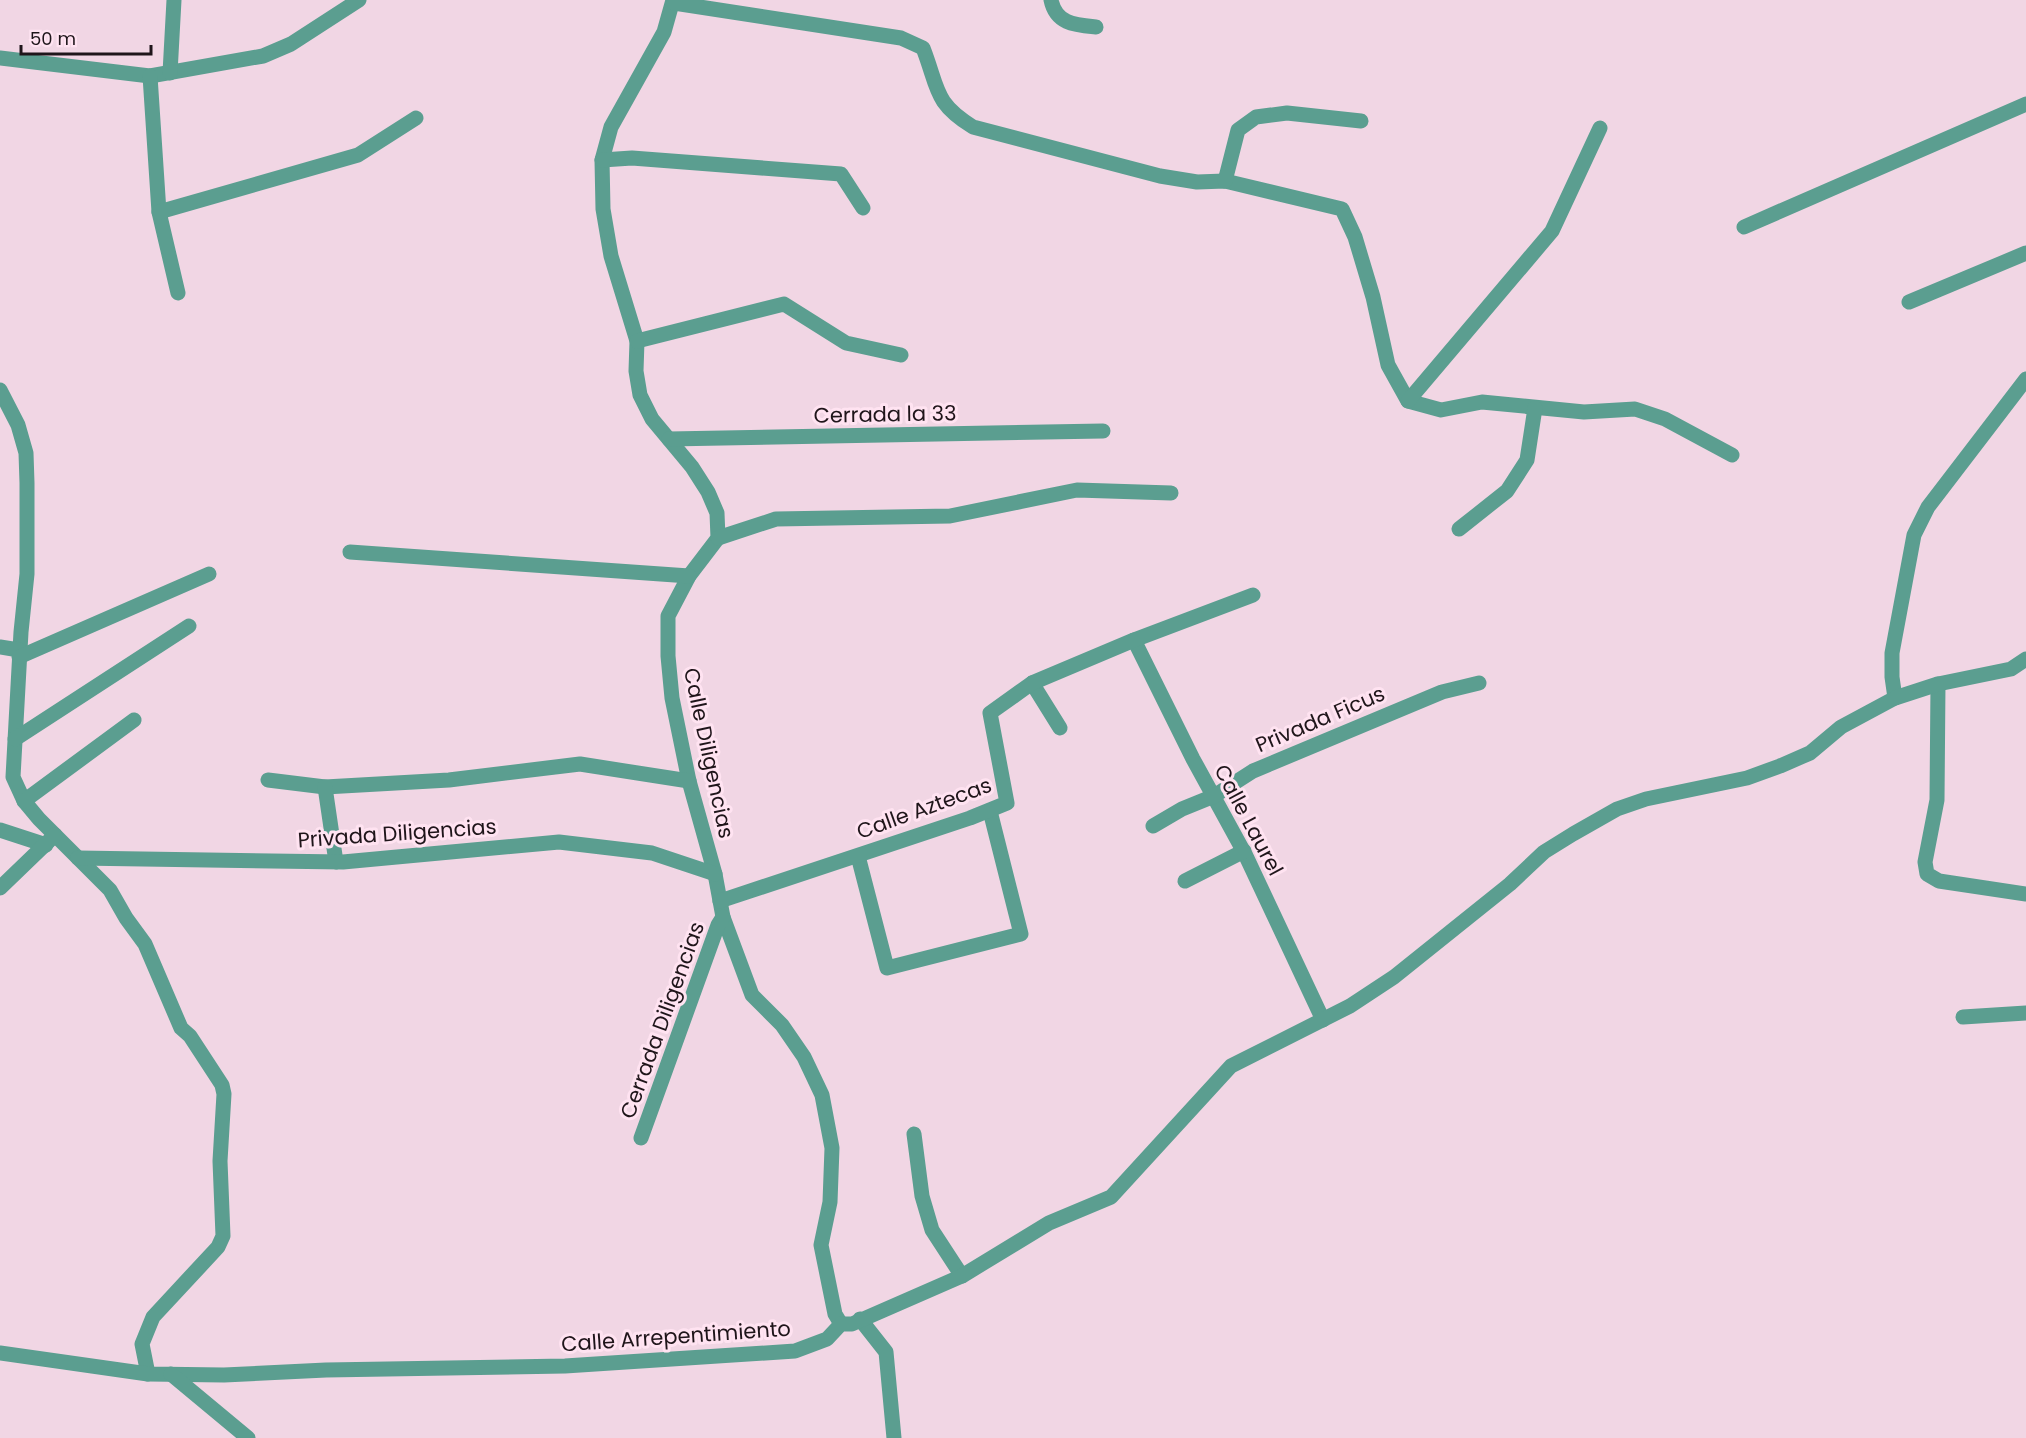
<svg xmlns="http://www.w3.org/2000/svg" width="2026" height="1438" viewBox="0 0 2026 1438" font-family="Poppins,sans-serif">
<rect width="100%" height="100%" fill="#f1d6e4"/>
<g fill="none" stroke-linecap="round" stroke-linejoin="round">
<g stroke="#5b9e90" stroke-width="15">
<path d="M 673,0 L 664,32 L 611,127 L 602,160 L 603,209 L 611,256 L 637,341 L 636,371 L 640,395 L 652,419 L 692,467 L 708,492 L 717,513 L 718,538 L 689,576 L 668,616 L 668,656 L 672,698 L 689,781 L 715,874 L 723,917 L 752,995 L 782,1025 L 804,1057 L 822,1095 L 832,1148 L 830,1202 L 821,1245 L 835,1314 L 841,1324"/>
<path d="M 1051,0 C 1056,24 1075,25 1096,27"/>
<path d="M 674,3 L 901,38 L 923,48 C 939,89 933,102 973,127 L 1160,176 L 1197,182 L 1225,181 L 1342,209 L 1355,237 L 1373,297 L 1388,365 L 1408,401 L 1441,410 L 1482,402 L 1584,412 L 1635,409 L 1665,419 L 1732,455"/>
<path d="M 0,58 L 150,76 L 263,56 L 291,44 L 359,0"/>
<path d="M 170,73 L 174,0"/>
<path d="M 150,76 L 159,212 L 178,293"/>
<path d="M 602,160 L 632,158 L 841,174 L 863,208"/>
<path d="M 1225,181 L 1238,130 L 1256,117 L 1287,113 L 1361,121"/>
<path d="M 159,212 L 358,155 L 416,118"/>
<path d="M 1744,227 L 2026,104"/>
<path d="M 1909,302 L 2026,253"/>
<path d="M 637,341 L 784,304 L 846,343 L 901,355"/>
<path d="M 0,390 L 18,425 L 26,453 L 27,483 L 27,574 L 21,632 L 13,777 L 24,801 L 39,819 L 110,890 L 126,918 L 145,944 L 181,1028 L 190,1036 L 222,1085 L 224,1094 L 220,1161 L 223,1236 L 218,1247 L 153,1317 L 142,1344 L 148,1374"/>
<path d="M 1408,401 L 1552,231 L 1600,128"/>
<path d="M 669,439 L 1103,431"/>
<path d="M 1459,529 L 1507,491 L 1527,460 L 1535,408"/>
<path d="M 718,538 L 776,519 L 950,516 L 1077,490 L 1171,493"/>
<path d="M 350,552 L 689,576"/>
<path d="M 1134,640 L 1193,759 L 1245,854 L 1323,1020"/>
<path d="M 0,647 L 19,650"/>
<path d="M 19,657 L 209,574"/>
<path d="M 1032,683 L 1060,728"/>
<path d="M 1938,684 L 1937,800 L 1925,862 L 1927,874 L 1939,881 L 2026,894"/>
<path d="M 1895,698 L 1892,677 L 1892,653 L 1914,535 L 1928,507 L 2026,379"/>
<path d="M 15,739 L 189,626"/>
<path d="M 268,780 L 325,787 L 449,780 L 580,764 L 689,781"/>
<path d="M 325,787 L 336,862"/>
<path d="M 24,801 L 134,720"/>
<path d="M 1153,826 L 1182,809 L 1214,796 L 1253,771 L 1442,692 L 1479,683"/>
<path d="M 0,830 L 46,845"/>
<path d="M 858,856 L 887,968 L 1021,934 L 990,811"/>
<path d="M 78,858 L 343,862 L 559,842 L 652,853 L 715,874"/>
<path d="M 1185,881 L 1244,851"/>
<path d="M 0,888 L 55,835"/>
<path d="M 720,901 L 970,818 L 1007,803 L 990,713 L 1032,683 L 1134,640 L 1253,595"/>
<path d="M 1963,1017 L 2026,1013"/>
<path d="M 914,1134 L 922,1196 L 932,1230 L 962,1276"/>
<path d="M 641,1138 L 718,925 L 723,917"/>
<path d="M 860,1319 L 886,1352 L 894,1438"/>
<path d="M 0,1353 L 148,1374 L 224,1375 L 326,1370 L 565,1366 L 795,1351 L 827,1339 L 841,1324 L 852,1324 L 962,1276 L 1049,1223 L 1111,1197 L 1231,1066 L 1350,1006 L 1394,977 L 1510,884 L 1544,852 L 1573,834 L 1617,809 L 1646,799 L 1747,778 L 1780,766 L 1810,753 L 1841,727 L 1895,698 L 1938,684 L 2011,669 L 2026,659"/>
<path d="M 171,1374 L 248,1438"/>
</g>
</g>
<g text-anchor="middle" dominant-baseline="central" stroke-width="6" stroke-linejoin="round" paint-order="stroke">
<g font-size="21" fill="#1f151a" stroke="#ffe3f1">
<text transform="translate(885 414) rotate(-1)">Cerrada la 33</text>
<text transform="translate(1320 719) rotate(-23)">Privada Ficus</text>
<text transform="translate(709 753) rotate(78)">Calle Diligencias</text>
<text transform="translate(924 808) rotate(-20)">Calle Aztecas</text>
<text transform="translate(1249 820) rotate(62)">Calle Laurel</text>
<text transform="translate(397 833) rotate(-4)">Privada Diligencias</text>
<text transform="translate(662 1020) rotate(-70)">Cerrada Diligencias</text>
<text transform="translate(676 1336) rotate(-4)">Calle Arrepentimiento</text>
</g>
</g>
<path d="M21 45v9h130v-9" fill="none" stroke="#1f151a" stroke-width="3"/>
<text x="30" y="45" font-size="18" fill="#1f151a" stroke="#ffe3f1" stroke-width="4.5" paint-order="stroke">50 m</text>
</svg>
